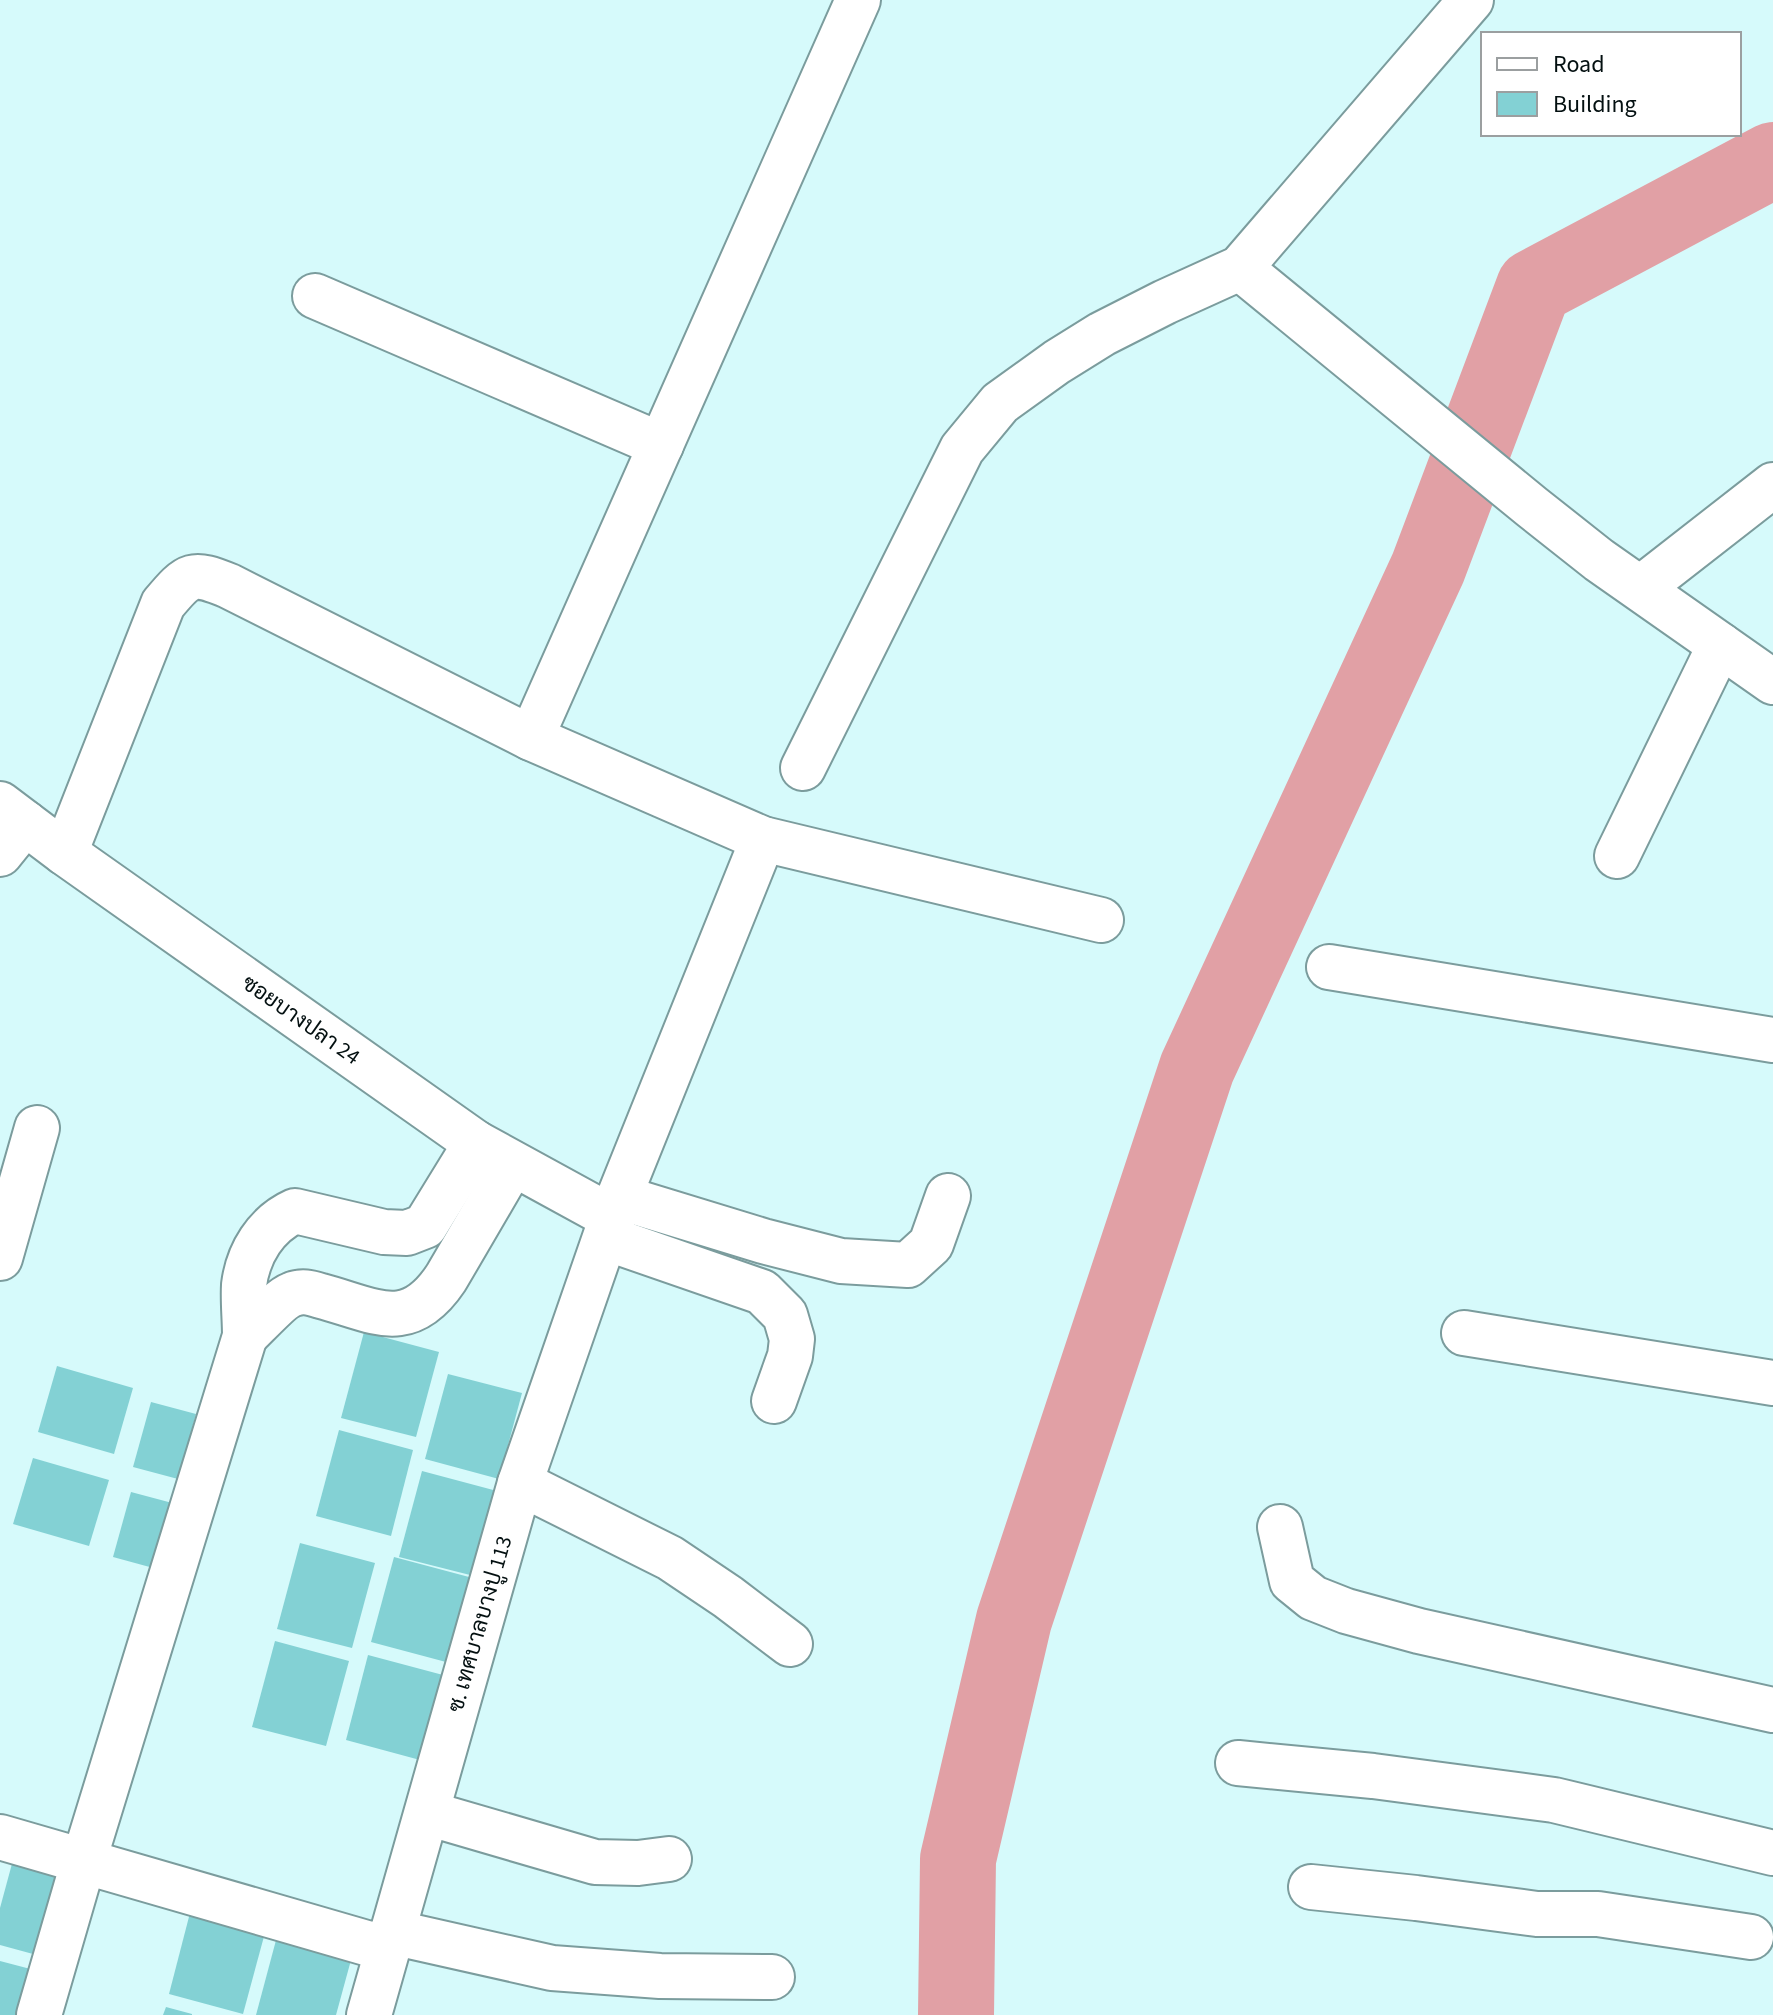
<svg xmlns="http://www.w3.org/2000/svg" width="1773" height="2015" viewBox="0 0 1773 2015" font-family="'Source Sans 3',Sarabun,sans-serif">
<rect width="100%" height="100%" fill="#d6fafb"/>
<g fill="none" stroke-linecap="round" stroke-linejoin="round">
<path stroke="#e1a0a5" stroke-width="76" d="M 956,2015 L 958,1859 L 1014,1620 L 1197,1068 L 1428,568 L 1534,287 L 1773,160"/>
</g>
<g fill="#83d1d4">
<path d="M 364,1332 L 439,1352 L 416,1437 L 341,1418 Z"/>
<path d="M 57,1366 L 133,1388 L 114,1454 L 38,1432 Z"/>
<path d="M 448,1374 L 522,1393 L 499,1479 L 425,1459 Z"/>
<path d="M 151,1402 L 196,1414 L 178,1479 L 133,1467 Z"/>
<path d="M 339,1430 L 413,1450 L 391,1536 L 316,1516 Z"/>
<path d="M 33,1458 L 109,1480 L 89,1546 L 13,1524 Z"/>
<path d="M 422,1471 L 497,1491 L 474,1576 L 399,1557 Z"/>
<path d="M 131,1492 L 176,1504 L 157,1569 L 113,1557 Z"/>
<path d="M 300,1543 L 375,1563 L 352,1648 L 277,1629 Z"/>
<path d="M 394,1557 L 469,1577 L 446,1662 L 371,1642 Z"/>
<path d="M 275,1641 L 349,1661 L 326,1746 L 252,1727 Z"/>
<path d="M 368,1655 L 443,1675 L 420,1760 L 346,1740 Z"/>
<path d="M 13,1860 L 66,1874 L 44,1957 L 0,1945 L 0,1908 Z"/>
<path d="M 191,1909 L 266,1929 L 243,2014 L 169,1994 Z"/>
<path d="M 279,1929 L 354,1949 L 336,2015 L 256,2015 Z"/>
<path d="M 0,1961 L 42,1972 L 31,2015 L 0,2015 Z"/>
<path d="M 166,2007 L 192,2014 L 192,2015 L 163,2015 Z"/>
</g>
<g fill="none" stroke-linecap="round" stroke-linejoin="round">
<g stroke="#7b9c9d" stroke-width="48">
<g id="minor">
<path d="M 1240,268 L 1532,507 L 1599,560 L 1773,682"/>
<path d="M 315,296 L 661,445"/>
<path d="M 1641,588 L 1773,485"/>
<path d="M 531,738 L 858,0"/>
<path d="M 803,768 L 962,449 L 1000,403 L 1057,362 L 1102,334 L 1165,302 L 1240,268 L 1471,0"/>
<path d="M 0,804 L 65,853 L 476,1143 L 613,1218"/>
<path d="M 65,853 L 163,604 C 189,573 192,571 229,586 L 531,738 L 763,839 L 1101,920"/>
<path d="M 0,854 L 25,823"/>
<path d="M 1617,856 L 1720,645"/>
<path d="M 1329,967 L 1773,1040"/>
<path d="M 619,1197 L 763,1241 L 841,1261 L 908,1265 L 931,1244 L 948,1196"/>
<path d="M 606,1238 L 762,1292 L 785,1315 L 792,1339 L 790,1356 L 774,1401"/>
<path d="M 0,1258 L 37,1128"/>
<path d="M 1464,1333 L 1773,1383"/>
<path d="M 245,1336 C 256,1326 280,1299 291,1295 C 302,1290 311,1293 321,1296 C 374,1310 408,1335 446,1278 L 512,1165"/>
<path d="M 520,1483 L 670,1558 L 728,1597 L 790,1644"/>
<path d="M 1280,1527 L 1292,1581 L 1313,1598 L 1346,1611 L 1419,1631 L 1773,1710"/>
<path d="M 1238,1763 L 1373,1776 L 1554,1800 L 1773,1853"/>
<path d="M 427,1813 L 595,1862 L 638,1863 L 669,1859"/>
<path d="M 0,1837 L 387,1949"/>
<path d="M 1311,1887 L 1416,1898 L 1537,1914 L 1598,1914 L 1751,1937"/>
<path d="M 392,1932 L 552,1968 L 660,1976 L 772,1977"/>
<path d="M 39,2015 L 84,1860 L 245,1336 C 245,1319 243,1301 244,1285 C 248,1253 266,1224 295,1211 L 384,1232 L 407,1233 L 425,1226 L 476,1143"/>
<path d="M 369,2015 L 520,1483 L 619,1197 L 763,839"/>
</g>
</g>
<use href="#minor" stroke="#fff" stroke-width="44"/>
</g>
<g text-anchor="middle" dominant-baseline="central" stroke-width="8" stroke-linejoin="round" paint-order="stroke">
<g font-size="22" fill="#041011" stroke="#fff">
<text transform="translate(301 1020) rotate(35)">ซอยบางปลา 24</text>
<text transform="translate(480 1624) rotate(-74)">ซ. เทศบาลบางปู 113</text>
</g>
</g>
<rect x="1481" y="32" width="260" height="104" fill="#ffffff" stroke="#9b9fa0" stroke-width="2"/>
<rect x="1497" y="58" width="40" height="12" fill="#ffffff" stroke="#9b9fa0" stroke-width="2"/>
<text x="1553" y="72" font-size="24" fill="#041011">Road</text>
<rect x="1497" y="92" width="40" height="24" fill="#83d1d4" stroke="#9b9fa0" stroke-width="2"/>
<text x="1553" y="112" font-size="24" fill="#041011">Building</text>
</svg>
